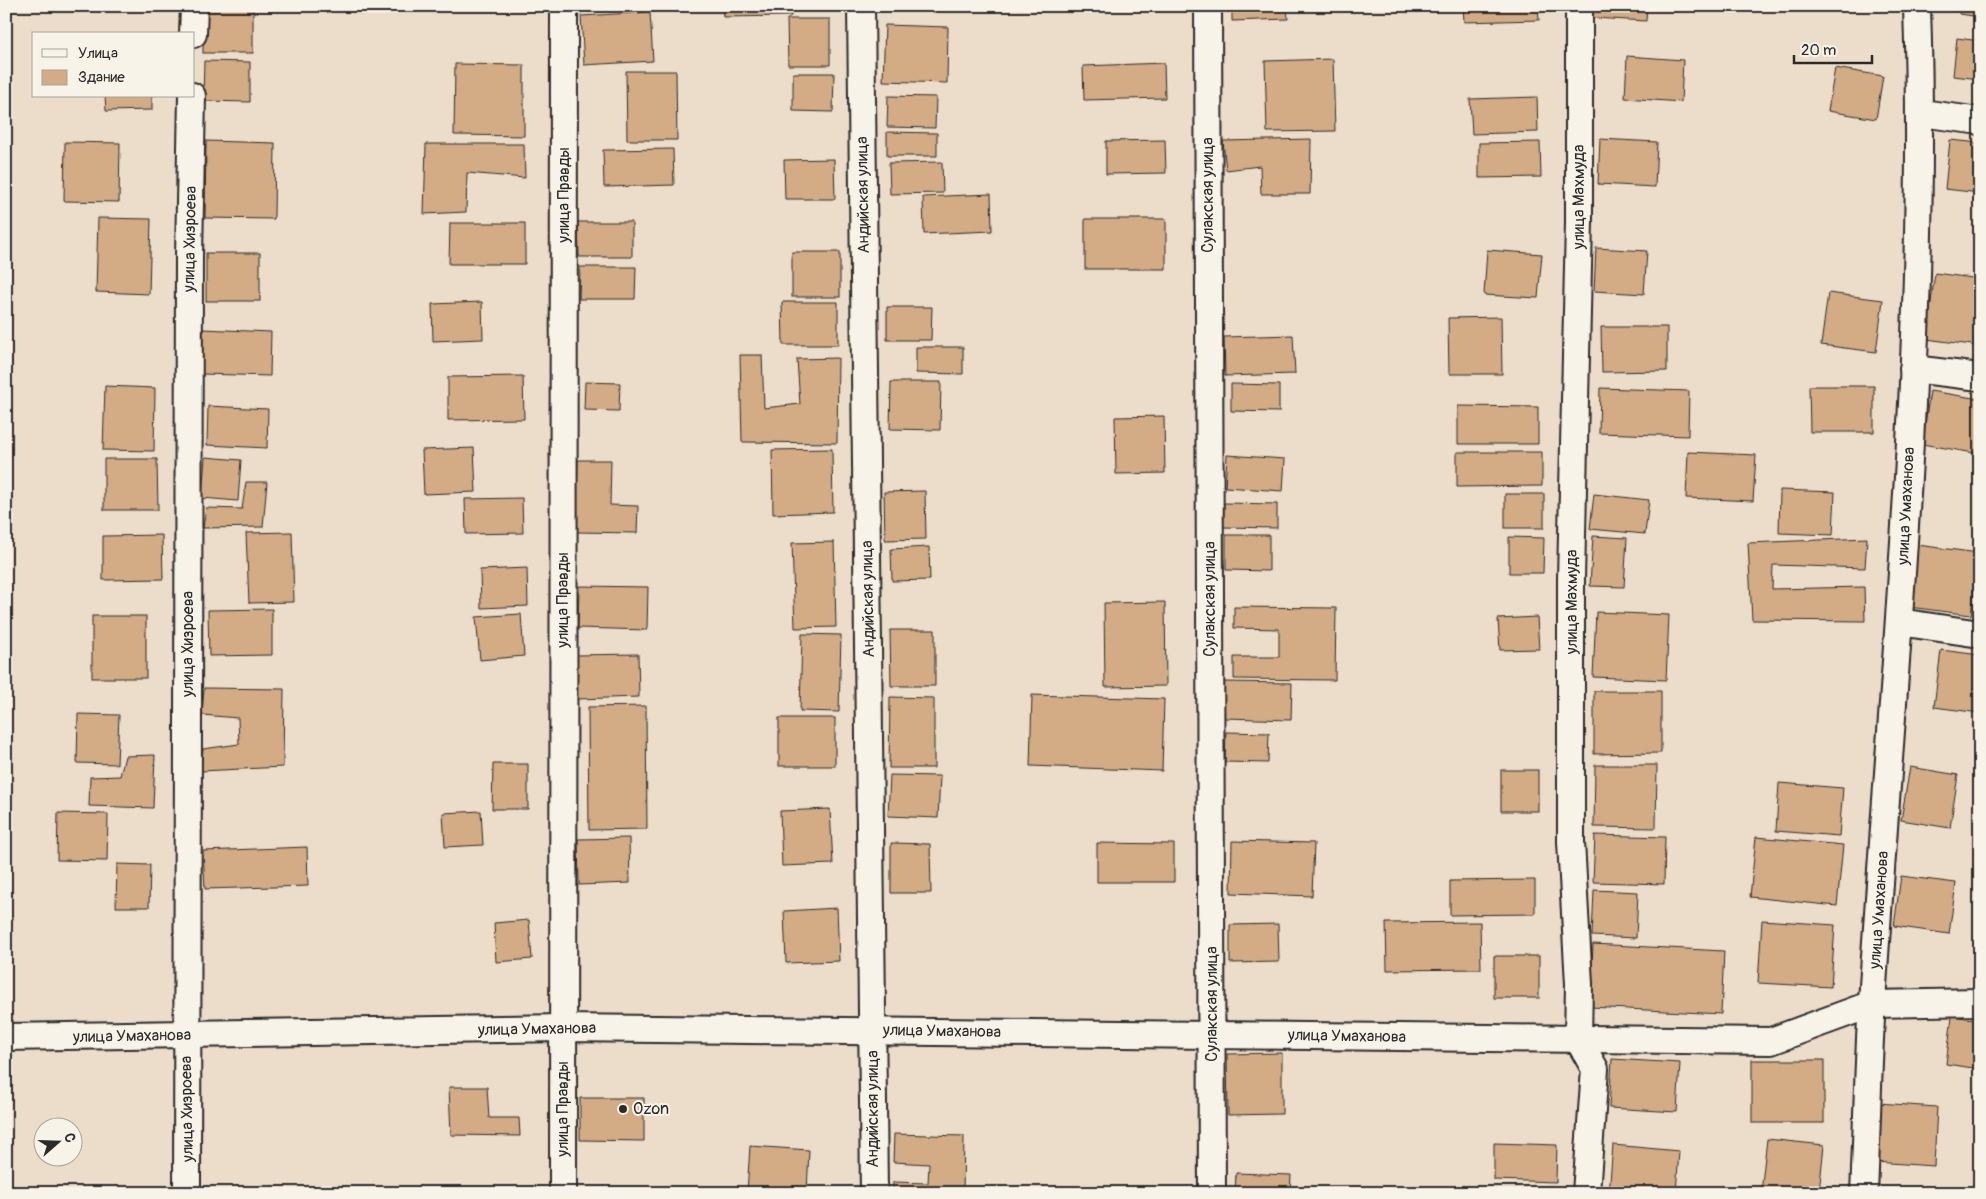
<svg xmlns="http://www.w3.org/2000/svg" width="1986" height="1199" viewBox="0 0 1986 1199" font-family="Pangolin,sans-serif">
<rect width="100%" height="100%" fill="#ecddca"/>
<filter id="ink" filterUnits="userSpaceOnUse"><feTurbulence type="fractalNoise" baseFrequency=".02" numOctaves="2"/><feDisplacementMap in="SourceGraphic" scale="10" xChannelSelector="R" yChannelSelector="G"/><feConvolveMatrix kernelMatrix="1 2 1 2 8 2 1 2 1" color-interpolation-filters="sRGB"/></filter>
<g filter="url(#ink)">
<g fill="#d3ab84" stroke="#2b2b2b">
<rect x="203" y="6" width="50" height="47"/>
<path d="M 722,6 L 791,6 L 791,16 L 723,17 Z"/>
<path d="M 1232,6 L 1287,6 L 1288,19 L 1232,21 Z"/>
<path d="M 1463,6 L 1538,6 L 1539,20 L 1464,22 Z"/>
<path d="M 1593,6 L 1647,6 L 1646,21 L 1592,18 Z"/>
<path d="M 1960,6 L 1980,6 L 1980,17 L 1959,14 Z"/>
<path d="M 650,12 L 653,61 L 584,65 L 581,16 Z"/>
<path d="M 787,19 L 830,19 L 830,65 L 788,65 Z"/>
<path d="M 885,25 L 948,27 L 947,83 L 883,81 Z"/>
<path d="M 1957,38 L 1980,41 L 1980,79 L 1953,76 Z"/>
<path d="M 1627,56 L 1683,60 L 1681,102 L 1625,98 Z"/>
<path d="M 1333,59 L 1335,131 L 1267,132 L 1265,61 Z"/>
<path d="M 204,61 L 250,62 L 250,102 L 203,101 Z"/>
<path d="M 1164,63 L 1165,98 L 1084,100 L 1083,66 Z"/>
<path d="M 455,64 L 524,65 L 524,136 L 454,135 Z"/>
<path d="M 1835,68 L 1883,76 L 1876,119 L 1828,111 Z"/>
<path d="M 626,71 L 676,71 L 677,140 L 627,140 Z"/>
<path d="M 793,73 L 834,73 L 833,112 L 793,111 Z"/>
<path d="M 105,96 L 152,96 L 152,110 L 106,111 Z"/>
<path d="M 888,96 L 936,97 L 935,128 L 887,127 Z"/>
<path d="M 1537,97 L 1538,132 L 1472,134 L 1470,99 Z"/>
<path d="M 887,132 L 937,133 L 937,156 L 887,156 Z"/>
<path d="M 1311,139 L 1310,194 L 1261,194 L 1260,166 L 1226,170 L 1223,141 Z"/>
<path d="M 1600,139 L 1657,142 L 1655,187 L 1598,184 Z"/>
<path d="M 1165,140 L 1166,173 L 1106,174 L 1106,141 Z"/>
<path d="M 1950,140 L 1980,143 L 1980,193 L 1945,189 Z"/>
<path d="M 206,141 L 275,143 L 274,219 L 205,218 Z"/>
<path d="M 65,142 L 120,143 L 119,202 L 64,201 Z"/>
<path d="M 1540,142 L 1541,177 L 1479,178 L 1479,143 Z"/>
<path d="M 426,144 L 524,144 L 525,178 L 467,173 L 466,212 L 424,214 Z"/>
<path d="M 673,149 L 674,185 L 604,187 L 603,150 Z"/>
<path d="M 834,159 L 835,199 L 785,199 L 784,160 Z"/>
<path d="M 942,162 L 943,193 L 890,194 L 889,163 Z"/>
<path d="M 991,194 L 992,231 L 924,234 L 923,197 Z"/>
<path d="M 98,218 L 151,219 L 149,294 L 96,292 Z"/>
<rect x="1085" y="219" width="81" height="50"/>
<path d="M 578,222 L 632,222 L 632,257 L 579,257 Z"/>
<path d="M 450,223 L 525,223 L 525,264 L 449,264 Z"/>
<path d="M 1596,248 L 1647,251 L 1644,294 L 1594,291 Z"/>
<path d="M 1487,250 L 1542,254 L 1538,298 L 1484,295 Z"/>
<rect x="792" y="252" width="48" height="45"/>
<rect x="206" y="253" width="54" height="48"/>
<path d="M 580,267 L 636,267 L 635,299 L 579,299 Z"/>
<path d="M 1935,273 L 1980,279 L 1980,346 L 1926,339 Z"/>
<path d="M 1828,293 L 1883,300 L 1876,352 L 1821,345 Z"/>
<path d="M 482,302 L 483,339 L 433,341 L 432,304 Z"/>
<path d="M 782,302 L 838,302 L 838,345 L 783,345 Z"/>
<path d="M 887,307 L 932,307 L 931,340 L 887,340 Z"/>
<path d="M 1501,317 L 1502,374 L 1449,374 L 1448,318 Z"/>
<path d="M 1601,327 L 1667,327 L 1667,371 L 1602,372 Z"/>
<path d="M 203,329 L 271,332 L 270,376 L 202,374 Z"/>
<path d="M 1293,335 L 1295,374 L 1225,376 L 1224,337 Z"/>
<path d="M 916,347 L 963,347 L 963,374 L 916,373 Z"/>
<path d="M 740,355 L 762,355 L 764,408 L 800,404 L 797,359 L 838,358 L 837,443 L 742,442 Z"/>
<path d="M 523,376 L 524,419 L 448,420 L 448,377 Z"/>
<path d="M 585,382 L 620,383 L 619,411 L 584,410 Z"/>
<path d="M 891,382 L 941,382 L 940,430 L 890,429 Z"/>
<path d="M 1231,384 L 1279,385 L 1279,412 L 1231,411 Z"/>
<path d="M 105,386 L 155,388 L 154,451 L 103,450 Z"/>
<path d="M 1809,386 L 1874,386 L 1874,432 L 1810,432 Z"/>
<path d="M 1600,388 L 1689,391 L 1688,436 L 1599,433 Z"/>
<path d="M 1930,391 L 1980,399 L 1980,454 L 1922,444 Z"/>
<path d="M 208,406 L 268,409 L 267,448 L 207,445 Z"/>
<path d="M 1458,406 L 1538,407 L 1538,444 L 1458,444 Z"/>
<path d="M 1164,416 L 1165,473 L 1116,474 L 1115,417 Z"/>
<path d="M 474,448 L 476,492 L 424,494 L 422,450 Z"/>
<path d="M 832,449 L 833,512 L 773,514 L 772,450 Z"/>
<path d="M 1457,452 L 1542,452 L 1542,486 L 1457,487 Z"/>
<path d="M 1688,452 L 1756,455 L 1753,501 L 1686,498 Z"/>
<path d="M 1227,455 L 1285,459 L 1283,491 L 1225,487 Z"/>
<path d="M 205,457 L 241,460 L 238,501 L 202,498 Z"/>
<path d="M 104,459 L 157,459 L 158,510 L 104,510 Z"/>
<path d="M 578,460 L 611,460 L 610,505 L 638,506 L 637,533 L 576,532 Z"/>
<path d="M 246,482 L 267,482 L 263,527 L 203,528 L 206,508 L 242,509 Z"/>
<path d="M 1780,490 L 1835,492 L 1833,535 L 1779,533 Z"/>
<path d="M 925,491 L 926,539 L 885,540 L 884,492 Z"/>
<rect x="1505" y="494" width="39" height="34"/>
<path d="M 1594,494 L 1649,500 L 1645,534 L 1590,529 Z"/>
<path d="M 522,498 L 523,533 L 466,534 L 465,499 Z"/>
<path d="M 1224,503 L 1277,504 L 1277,528 L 1223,527 Z"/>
<path d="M 292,532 L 294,602 L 249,603 L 246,533 Z"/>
<path d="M 162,535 L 163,579 L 103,580 L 103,536 Z"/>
<path d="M 1226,535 L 1269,535 L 1269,571 L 1226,570 Z"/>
<path d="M 1593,536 L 1627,538 L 1624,587 L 1590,586 Z"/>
<path d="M 1509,537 L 1544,538 L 1543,573 L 1509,573 Z"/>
<path d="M 1867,538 L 1865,568 L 1773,565 L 1772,589 L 1864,587 L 1865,621 L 1752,620 L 1748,543 Z"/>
<path d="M 834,542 L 836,627 L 795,628 L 792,543 Z"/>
<path d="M 1917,545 L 1979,553 L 1971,615 L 1909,607 Z"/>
<path d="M 929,547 L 930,580 L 892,581 L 891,549 Z"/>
<path d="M 527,568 L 528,606 L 481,608 L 480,570 Z"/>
<path d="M 579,586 L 648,587 L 647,630 L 578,628 Z"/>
<path d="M 1165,602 L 1166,686 L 1105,687 L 1104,603 Z"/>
<path d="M 1234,607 L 1336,608 L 1335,680 L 1234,679 L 1234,657 L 1279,657 L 1279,629 L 1234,628 Z"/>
<path d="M 272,609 L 272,655 L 209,656 L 208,610 Z"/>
<path d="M 1596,612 L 1669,615 L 1666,680 L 1593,677 Z"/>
<path d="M 521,614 L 524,656 L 480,660 L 476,617 Z"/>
<rect x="92" y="616" width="54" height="62"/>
<path d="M 1537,617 L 1539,649 L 1500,650 L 1498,619 Z"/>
<path d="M 890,630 L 935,630 L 935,686 L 891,686 Z"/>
<path d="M 802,634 L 841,635 L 839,712 L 800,711 Z"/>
<path d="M 1941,650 L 1980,655 L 1980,713 L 1934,707 Z"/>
<path d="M 638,654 L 639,697 L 577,699 L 576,655 Z"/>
<path d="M 1224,682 L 1292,683 L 1291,720 L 1224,718 Z"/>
<path d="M 204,688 L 284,689 L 283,767 L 201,771 L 203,749 L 239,744 L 238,718 L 202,715 Z"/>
<path d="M 1594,691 L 1661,691 L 1661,753 L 1594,754 Z"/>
<path d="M 1032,695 L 1164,699 L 1162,771 L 1030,766 Z"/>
<path d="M 890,697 L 934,698 L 934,768 L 889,768 Z"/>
<path d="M 646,706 L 647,829 L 589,830 L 588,707 Z"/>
<path d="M 78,714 L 119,715 L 117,764 L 77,763 Z"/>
<rect x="779" y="718" width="56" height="48"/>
<path d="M 1226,732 L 1269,733 L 1268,763 L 1225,762 Z"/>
<path d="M 155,755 L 153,808 L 89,806 L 90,777 L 120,776 L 125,756 Z"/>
<path d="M 493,764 L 528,764 L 528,809 L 492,809 Z"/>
<path d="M 1595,765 L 1657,765 L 1656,828 L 1594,827 Z"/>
<path d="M 1910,767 L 1958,775 L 1950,828 L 1901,820 Z"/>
<rect x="1501" y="770" width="37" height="41"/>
<path d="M 890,775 L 940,776 L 938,818 L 888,816 Z"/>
<path d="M 1779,783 L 1843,788 L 1839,836 L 1776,831 Z"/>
<path d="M 830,809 L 833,864 L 782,866 L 780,811 Z"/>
<path d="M 481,811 L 483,845 L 445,847 L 443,813 Z"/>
<path d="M 58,813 L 108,814 L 107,861 L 57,860 Z"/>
<path d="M 1595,835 L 1665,837 L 1664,884 L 1593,882 Z"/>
<path d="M 1756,837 L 1843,845 L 1837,906 L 1750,897 Z"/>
<path d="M 629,838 L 630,883 L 579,885 L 578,839 Z"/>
<path d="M 1232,841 L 1314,843 L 1312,896 L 1231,893 Z"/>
<path d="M 891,843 L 930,844 L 931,893 L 891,893 Z"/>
<path d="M 1097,843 L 1174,844 L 1174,882 L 1097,882 Z"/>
<path d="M 307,847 L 308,886 L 205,889 L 203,851 Z"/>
<path d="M 117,864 L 150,865 L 149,907 L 116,907 Z"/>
<path d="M 1901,876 L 1956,883 L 1949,934 L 1894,926 Z"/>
<path d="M 1535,880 L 1535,914 L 1450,915 L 1450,881 Z"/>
<path d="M 1594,890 L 1638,892 L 1636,938 L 1592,936 Z"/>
<path d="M 837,908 L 839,961 L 786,963 L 784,911 Z"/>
<path d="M 529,920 L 532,959 L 496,962 L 494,923 Z"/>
<path d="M 1762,920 L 1835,925 L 1831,987 L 1758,983 Z"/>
<path d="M 1480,922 L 1481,969 L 1387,970 L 1386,923 Z"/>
<path d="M 1278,924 L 1279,962 L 1230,963 L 1230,925 Z"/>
<path d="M 1593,944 L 1724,951 L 1721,1014 L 1590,1007 Z"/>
<rect x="1494" y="956" width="45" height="42"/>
<path d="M 1952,1016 L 1980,1020 L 1980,1069 L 1946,1064 Z"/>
<path d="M 1282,1053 L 1282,1114 L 1228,1115 L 1227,1054 Z"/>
<path d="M 1612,1059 L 1680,1063 L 1677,1112 L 1609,1108 Z"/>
<rect x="1752" y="1060" width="72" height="63"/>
<path d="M 449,1087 L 487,1087 L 489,1118 L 519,1118 L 520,1136 L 451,1135 Z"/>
<path d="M 580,1098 L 644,1098 L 644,1141 L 580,1140 Z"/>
<path d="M 1878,1103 L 1937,1107 L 1934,1166 L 1874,1162 Z"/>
<path d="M 894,1134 L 964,1136 L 963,1193 L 893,1193 L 893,1182 L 928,1183 L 929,1164 L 893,1162 Z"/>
<path d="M 1767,1139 L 1824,1145 L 1819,1193 L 1761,1192 Z"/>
<path d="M 1494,1143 L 1557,1145 L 1556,1182 L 1494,1180 Z"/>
<path d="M 1613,1145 L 1679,1151 L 1676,1193 L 1609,1193 Z"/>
<path d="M 750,1146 L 809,1150 L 807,1193 L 747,1193 Z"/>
<path d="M 1236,1173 L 1291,1175 L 1290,1193 L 1235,1193 Z"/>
</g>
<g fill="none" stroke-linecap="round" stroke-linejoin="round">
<g stroke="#2b2b2b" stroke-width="30">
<g id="minor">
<path d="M 861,6 L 874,1193"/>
<path d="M 1208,6 L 1212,1193"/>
<path d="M 1579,6 L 1579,222 L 1571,579 L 1571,842 L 1579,984 L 1578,1039 L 1595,1069 L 1586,1193"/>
<path d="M 193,34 L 194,6"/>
<path d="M 1921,113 L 1980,121"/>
<path d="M 1913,369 L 1980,377"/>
<path d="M 1899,622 L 1980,634"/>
<path d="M 6,1037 L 563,1028 L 1771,1041 L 1872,1004 L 1980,1002"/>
<path d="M 187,1193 L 189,256 L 192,96"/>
<path d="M 563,1193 L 564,6"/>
<path d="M 1864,1193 C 1867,1129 1868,1065 1872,1002 C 1893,670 1928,339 1917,6"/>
</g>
</g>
<use href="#minor" stroke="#f7f3e8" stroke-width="26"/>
</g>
</g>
<circle fill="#2b2b2b" stroke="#f7f3e8" stroke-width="2" cx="623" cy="1109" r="5"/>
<g text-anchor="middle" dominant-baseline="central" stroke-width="4" stroke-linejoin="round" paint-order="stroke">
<g font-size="16" fill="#2b2b2b" stroke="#f7f3e8">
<text transform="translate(564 195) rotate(-90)">улица Правды</text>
<text transform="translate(863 195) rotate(-91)">Андийская улица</text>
<text transform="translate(1208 195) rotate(-90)">Сулакская улица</text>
<text transform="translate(1579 197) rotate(-90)">улица Махмуда</text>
<text transform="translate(190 239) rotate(-89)">улица Хизроева</text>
<text transform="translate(1906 506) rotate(-87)">улица Умаханова</text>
<text transform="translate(868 599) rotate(-91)">Андийская улица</text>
<text transform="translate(1210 599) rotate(-90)">Сулакская улица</text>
<text transform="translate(563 600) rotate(-90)">улица Правды</text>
<text transform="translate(1572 602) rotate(-90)">улица Махмуда</text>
<text transform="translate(188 644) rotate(-90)">улица Хизроева</text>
<text transform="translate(1879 910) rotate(-86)">улица Умаханова</text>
<text transform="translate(1212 1004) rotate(-90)">Сулакская улица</text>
<text transform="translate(537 1029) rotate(-1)">улица Умаханова</text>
<text transform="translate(942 1031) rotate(1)">улица Умаханова</text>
<text transform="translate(132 1036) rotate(-1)">улица Умаханова</text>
<text transform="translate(1347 1036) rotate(1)">улица Умаханова</text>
<text transform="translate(187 1109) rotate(-91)">улица Хизроева</text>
<text transform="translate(563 1109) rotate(-90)">улица Правды</text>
<text transform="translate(873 1109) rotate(-90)">Андийская улица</text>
</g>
<g font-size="16" fill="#2b2b2b" stroke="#f7f3e8" text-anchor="start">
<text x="633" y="1109">Ozon</text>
</g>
</g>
<rect width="1986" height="1199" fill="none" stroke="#f7f3e8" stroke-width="25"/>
<rect x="12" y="12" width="1961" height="1174" fill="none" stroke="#2b2b2b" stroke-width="2" filter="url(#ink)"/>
<rect x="32" y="32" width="162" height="65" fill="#f7f3e8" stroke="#a5a39c"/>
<rect x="42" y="49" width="25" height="8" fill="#f7f3e8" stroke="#a5a39c"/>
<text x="78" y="58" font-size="15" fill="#2b2b2b">Улица</text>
<rect x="42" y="70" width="25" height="15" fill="#d3ab84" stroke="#a5a39c"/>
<text x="78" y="82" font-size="15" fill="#2b2b2b">Здание</text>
<g transform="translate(58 1142) rotate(70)"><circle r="24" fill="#f7f3e8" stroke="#a5a39c"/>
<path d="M0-4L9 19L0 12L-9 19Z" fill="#2b2b2b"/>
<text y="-8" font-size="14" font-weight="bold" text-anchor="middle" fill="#2b2b2b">С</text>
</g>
<path d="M1794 55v8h78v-8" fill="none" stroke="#2b2b2b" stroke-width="2.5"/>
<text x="1801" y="55" font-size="15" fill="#2b2b2b" stroke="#f7f3e8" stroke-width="4" paint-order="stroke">20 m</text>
</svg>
